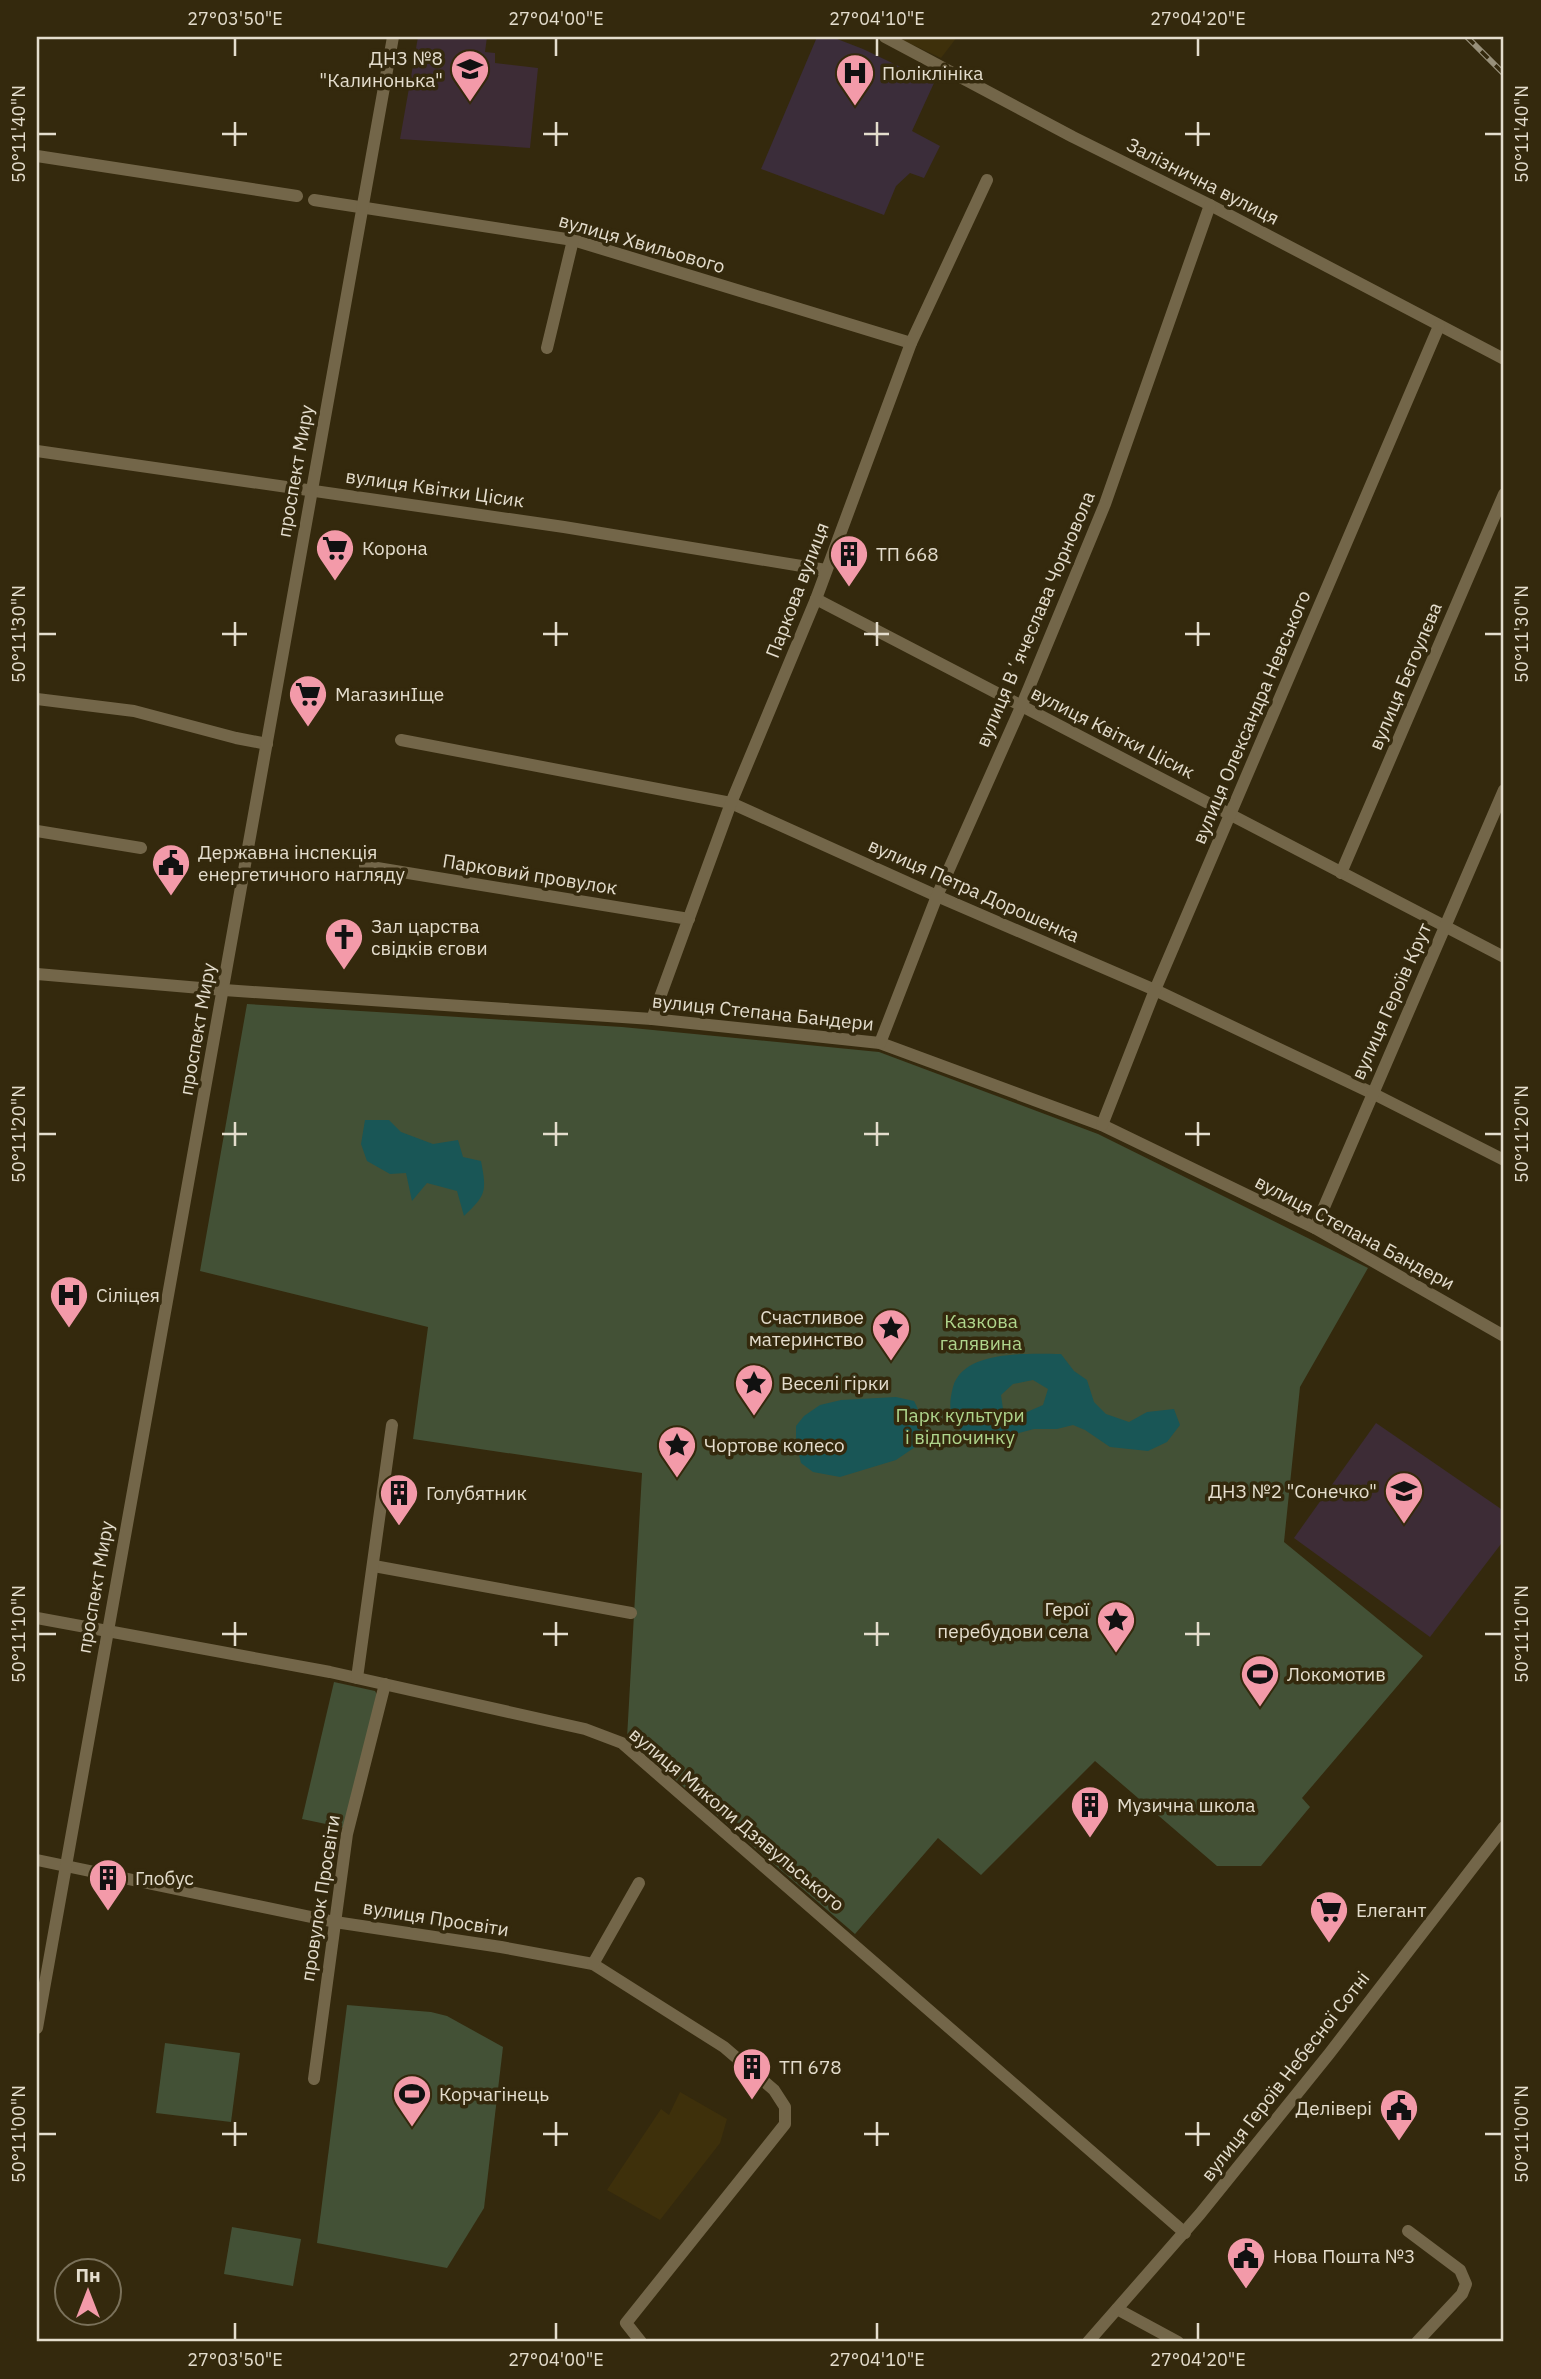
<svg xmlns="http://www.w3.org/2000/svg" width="1541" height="2379" viewBox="0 0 1541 2379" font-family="'IBM Plex Sans',sans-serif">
<rect width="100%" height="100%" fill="#34290d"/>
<g fill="#3e300b">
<path d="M 896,37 L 957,37 L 941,58 Z"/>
<path d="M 680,2092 L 727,2119 L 720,2143 L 660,2220 L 607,2190 L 661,2109 L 669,2115 Z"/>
</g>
<g fill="#3d2c36">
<path d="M 418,37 L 487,37 L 485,52 L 495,53 L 495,63 L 538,68 L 530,148 L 400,139 Z"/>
<path d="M 1376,1423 L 1504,1511 L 1504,1540 L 1430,1637 L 1294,1538 Z"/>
</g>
<path fill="#3b2d3a" d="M 817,37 L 832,37 L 863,49 L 934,83 L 912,131 L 940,146 L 924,178 L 910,173 L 896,186 L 884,215 L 761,169 Z"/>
<g fill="#435136">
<path d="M 247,1004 L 622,1027 L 879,1052 L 1098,1134 L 1368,1268 L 1300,1387 L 1284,1542 L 1423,1656 L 1302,1798 L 1310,1807 L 1261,1866 L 1217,1866 L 1095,1761 L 981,1875 L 938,1838 L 855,1934 L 627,1738 L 642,1473 L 413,1439 L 428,1327 L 200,1271 Z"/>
<path d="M 334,1682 L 375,1691 L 379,1698 L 345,1828 L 302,1819 Z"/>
<path d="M 347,2005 L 431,2012 L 447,2016 L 503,2047 L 484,2208 L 447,2268 L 317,2243 Z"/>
<path d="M 165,2043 L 240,2053 L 231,2122 L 156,2113 Z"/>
<path d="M 232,2227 L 301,2239 L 293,2286 L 224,2274 Z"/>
</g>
<g fill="#195656" fill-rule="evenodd">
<path d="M 365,1120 L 389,1120 L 401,1132 L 433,1144 L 458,1140 L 463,1157 L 481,1161 C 487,1192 486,1195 464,1216 L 457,1191 L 427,1183 L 412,1201 L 406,1173 L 390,1174 L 367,1161 L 361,1144 Z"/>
<path d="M 1061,1354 L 1074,1371 L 1087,1380 L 1094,1402 L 1106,1414 L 1129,1422 L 1147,1412 L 1174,1409 L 1180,1425 L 1167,1442 L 1148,1451 L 1110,1447 L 1085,1430 L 1073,1425 L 1057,1429 L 1034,1429 L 993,1440 L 979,1435 L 968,1440 C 953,1419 946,1414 953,1387 C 964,1349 1030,1354 1061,1354 ZM 1033,1380 L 1048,1389 L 1043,1405 L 1020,1415 L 1003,1409 L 1001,1395 L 1013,1384 Z"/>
<path d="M 896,1397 L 914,1401 C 923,1417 922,1428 918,1445 L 896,1460 L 840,1477 L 813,1472 L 801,1463 L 796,1443 L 796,1426 L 804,1416 L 820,1405 L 841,1400 Z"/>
</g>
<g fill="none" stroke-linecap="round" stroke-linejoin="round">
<g stroke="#736649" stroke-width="12">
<path d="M 885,37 L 1073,137 L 1210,205 L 1504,359"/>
<path d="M 37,156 L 297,196"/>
<path d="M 314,200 L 573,240 L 911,343"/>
<path d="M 547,348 L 573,240"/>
<path d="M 37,451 L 564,527 L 826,570"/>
<path d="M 816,599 L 1504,957"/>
<path d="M 37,699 L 134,711 L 236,738 L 267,744"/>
<path d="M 401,740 L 731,803 L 937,896 L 1155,990 L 1372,1093 L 1504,1160"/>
<path d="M 37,831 L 141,848"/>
<path d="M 365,866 L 689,919"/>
<path d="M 1341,873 L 1504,494"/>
<path d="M 37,974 L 224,990 L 652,1019 L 880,1043 L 1102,1125 L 1315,1228 L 1504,1336"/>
<path d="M 652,1019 L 731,803 L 816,599 L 911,343 L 987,180"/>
<path d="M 880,1043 L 937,896 L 1021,707 L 1105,504 L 1210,205"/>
<path d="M 1102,1125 L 1155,990 L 1439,326"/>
<path d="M 1315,1228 L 1504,790"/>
<path d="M 374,1566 L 631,1613"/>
<path d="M 37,1618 L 330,1672 L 585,1729 L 622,1743 L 1185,2233"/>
<path d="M 357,1678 L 392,1425"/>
<path d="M 37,1860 L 335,1922 L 501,1947 L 593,1964 L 724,2047 L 774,2090 L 785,2107 L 785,2124 L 626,2323 L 641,2342"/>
<path d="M 593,1964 L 639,1883"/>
<path d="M 37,2028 L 393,37"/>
<path d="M 314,2079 L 347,1834 L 385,1684"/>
<path d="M 1408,2231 L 1460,2270 L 1466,2284 L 1462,2294 L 1417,2342"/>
<path d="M 1117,2309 L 1178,2342"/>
<path d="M 1088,2342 L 1200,2214 L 1329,2054 L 1504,1827"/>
</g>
<g stroke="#98907a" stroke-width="6">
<path id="rail" d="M 1467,37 L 1504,74"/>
</g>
<use href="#rail" stroke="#34290d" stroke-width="3.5" stroke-dasharray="10" stroke-linecap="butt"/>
</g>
<path fill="none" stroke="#e4ddcd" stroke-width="2.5" d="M 235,38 L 235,56M 556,38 L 556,56M 877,38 L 877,56M 1198,38 L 1198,56M 235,122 L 235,146M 556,122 L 556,146M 877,122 L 877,146M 1198,122 L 1198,146M 38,134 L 56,134M 222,134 L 247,134M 543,134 L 568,134M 864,134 L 889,134M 1185,134 L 1210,134M 1485,134 L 1502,134M 235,622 L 235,646M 556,622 L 556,646M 877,622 L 877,646M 1198,622 L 1198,646M 38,634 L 56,634M 222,634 L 247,634M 543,634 L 568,634M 864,634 L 889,634M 1185,634 L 1210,634M 1485,634 L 1502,634M 235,1122 L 235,1146M 556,1122 L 556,1146M 877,1122 L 877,1146M 1198,1122 L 1198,1146M 38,1134 L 56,1134M 222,1134 L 247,1134M 543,1134 L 568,1134M 864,1134 L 889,1134M 1185,1134 L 1210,1134M 1485,1134 L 1502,1134M 235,1622 L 235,1646M 556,1622 L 556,1646M 877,1622 L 877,1646M 1198,1622 L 1198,1646M 38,1634 L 56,1634M 222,1634 L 247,1634M 543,1634 L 568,1634M 864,1634 L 889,1634M 1185,1634 L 1210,1634M 1485,1634 L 1502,1634M 235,2122 L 235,2146M 556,2122 L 556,2146M 877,2122 L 877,2146M 1198,2122 L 1198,2146M 38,2134 L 56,2134M 222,2134 L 247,2134M 543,2134 L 568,2134M 864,2134 L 889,2134M 1185,2134 L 1210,2134M 1485,2134 L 1502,2134M 235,2323 L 235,2340M 556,2323 L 556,2340M 877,2323 L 877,2340M 1198,2323 L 1198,2340"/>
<defs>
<g id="school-pin" transform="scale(2.0125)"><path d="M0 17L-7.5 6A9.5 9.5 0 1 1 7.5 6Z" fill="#f39aa9" stroke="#34290d"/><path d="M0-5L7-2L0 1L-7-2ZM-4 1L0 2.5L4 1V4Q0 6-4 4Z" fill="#111"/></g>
<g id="hospital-pin" transform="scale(2.0125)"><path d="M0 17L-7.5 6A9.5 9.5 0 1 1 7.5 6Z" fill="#f39aa9" stroke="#34290d"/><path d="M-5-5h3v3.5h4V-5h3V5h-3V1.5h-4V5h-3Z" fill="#111"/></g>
<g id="supermarket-pin" transform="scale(2.0125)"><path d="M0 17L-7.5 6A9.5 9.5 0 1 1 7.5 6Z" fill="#f39aa9" stroke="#34290d"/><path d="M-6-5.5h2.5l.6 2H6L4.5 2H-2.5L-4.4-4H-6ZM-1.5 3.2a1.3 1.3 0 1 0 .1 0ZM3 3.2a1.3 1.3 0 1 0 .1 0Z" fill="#111"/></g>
<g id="building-pin" transform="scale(2.0125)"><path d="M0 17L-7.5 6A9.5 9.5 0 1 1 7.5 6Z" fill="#f39aa9" stroke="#34290d"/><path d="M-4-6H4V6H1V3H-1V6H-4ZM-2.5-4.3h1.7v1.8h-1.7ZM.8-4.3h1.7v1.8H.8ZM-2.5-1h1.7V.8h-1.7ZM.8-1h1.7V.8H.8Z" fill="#111"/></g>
<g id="civic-pin" transform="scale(2.0125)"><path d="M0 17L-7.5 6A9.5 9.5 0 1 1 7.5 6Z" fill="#f39aa9" stroke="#34290d"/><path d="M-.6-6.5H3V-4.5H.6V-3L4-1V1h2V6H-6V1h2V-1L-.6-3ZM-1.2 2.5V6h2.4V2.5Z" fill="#111"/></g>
<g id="church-pin" transform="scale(2.0125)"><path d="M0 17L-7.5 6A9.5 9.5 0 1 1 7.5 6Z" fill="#f39aa9" stroke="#34290d"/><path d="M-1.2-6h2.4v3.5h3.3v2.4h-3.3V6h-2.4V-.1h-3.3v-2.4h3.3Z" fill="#111"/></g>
<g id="sight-pin" transform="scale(2.0125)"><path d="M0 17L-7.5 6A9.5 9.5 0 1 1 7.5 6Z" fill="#f39aa9" stroke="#34290d"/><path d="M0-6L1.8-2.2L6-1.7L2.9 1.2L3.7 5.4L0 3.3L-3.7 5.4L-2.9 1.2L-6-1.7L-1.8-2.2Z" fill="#111"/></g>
<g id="stadium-pin" transform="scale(2.0125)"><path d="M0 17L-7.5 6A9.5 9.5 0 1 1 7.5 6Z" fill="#f39aa9" stroke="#34290d"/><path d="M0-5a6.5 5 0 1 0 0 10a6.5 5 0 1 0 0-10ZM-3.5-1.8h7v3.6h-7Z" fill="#111"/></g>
</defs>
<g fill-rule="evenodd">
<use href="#school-pin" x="470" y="69"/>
<use href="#hospital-pin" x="855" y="73"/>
<use href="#supermarket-pin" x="335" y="548"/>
<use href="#building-pin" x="849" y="554"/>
<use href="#supermarket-pin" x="308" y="694"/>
<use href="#civic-pin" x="171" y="863"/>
<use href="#church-pin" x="344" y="937"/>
<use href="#hospital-pin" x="69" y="1295"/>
<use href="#sight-pin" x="891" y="1328"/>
<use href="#sight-pin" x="754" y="1383"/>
<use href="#sight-pin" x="677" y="1445"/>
<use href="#school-pin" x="1404" y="1491"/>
<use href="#building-pin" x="399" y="1493"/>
<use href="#sight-pin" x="1116" y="1620"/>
<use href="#stadium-pin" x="1260" y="1674"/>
<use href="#building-pin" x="1090" y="1805"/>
<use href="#building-pin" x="108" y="1878"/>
<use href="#supermarket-pin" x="1329" y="1910"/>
<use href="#building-pin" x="752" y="2067"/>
<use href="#stadium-pin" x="412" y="2094"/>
<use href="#civic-pin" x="1399" y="2108"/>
<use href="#civic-pin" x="1246" y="2256"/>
</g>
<g text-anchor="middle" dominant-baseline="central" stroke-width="7" stroke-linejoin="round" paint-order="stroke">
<g font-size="19" fill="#e4ddcd" stroke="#34290d" text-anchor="start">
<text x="443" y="58" text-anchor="end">ДНЗ №8<tspan x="443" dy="22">"Калинонька"</tspan></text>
<text x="882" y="73">Поліклініка</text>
<text x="362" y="548">Корона</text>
<text x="876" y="554">ТП 668</text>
<text x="335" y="694">МагазинІще</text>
<text x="198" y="852">Державна інспекція<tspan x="198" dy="22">енергетичного нагляду</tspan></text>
<text x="371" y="926">Зал царства<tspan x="371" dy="22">свідків єгови</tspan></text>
<text x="96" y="1295">Сіліцея</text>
<text x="864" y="1317" text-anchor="end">Счастливое<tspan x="864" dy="22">материнство</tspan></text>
<text x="781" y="1383">Веселі гірки</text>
<text x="704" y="1445">Чортове колесо</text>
<text x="1377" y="1491" text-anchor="end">ДНЗ №2 "Сонечко"</text>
<text x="426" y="1493">Голубятник</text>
<text x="1089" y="1609" text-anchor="end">Герої<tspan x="1089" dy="22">перебудови села</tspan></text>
<text x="1287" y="1674">Локомотив</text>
<text x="1117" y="1805">Музична школа</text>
<text x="135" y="1878">Глобус</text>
<text x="1356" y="1910">Елегант</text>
<text x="779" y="2067">ТП 678</text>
<text x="439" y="2094">Корчагінець</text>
<text x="1372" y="2108" text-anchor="end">Делівері</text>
<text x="1273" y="2256">Нова Пошта №3</text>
</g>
<g font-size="19" fill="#e4ddcd" stroke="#34290d">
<text transform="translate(1203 181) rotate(27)">Залізнична вулиця</text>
<text transform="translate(642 243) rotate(16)">вулиця Хвильового</text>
<text transform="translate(295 471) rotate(-80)">проспект Миру</text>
<text transform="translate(435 488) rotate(8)">вулиця Квітки Цісик</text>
<text transform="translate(797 590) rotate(-69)">Паркова вулиця</text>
<text transform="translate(1035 619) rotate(-67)">вулиця Вʼячеслава Чорновола</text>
<text transform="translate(1405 676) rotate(-67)">вулиця Бєгоулєва</text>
<text transform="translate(1251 717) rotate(-67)">вулиця Олександра Невського</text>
<text transform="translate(1113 732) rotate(27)">вулиця Квітки Цісик</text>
<text transform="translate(530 874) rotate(9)">Парковий провулок</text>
<text transform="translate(974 890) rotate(24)">вулиця Петра Дорошенка</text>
<text transform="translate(1391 1001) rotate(-66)">вулиця Героїв Крут</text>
<text transform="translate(763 1012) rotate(6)">вулиця Степана Бандери</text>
<text transform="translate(197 1029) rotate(-80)">проспект Миру</text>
<text transform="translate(1355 1232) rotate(28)">вулиця Степана Бандери</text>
<text transform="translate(95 1587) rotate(-80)">проспект Миру</text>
<text transform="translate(737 1819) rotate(40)">вулиця Миколи Дзявульського</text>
<text transform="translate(320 1898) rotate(-81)">провулок Просвіти</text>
<text transform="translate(436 1918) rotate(9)">вулиця Просвіти</text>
<text transform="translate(1285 2076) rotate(-52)">вулиця Героїв Небесної Сотні</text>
</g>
<g font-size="19" fill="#afd58c" stroke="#34290d">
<text x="981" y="1321">Казкова<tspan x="981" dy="22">галявина</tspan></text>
<text x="960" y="1415">Парк культури<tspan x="960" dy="22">і відпочинку</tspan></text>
</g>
</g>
<rect width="1541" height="2379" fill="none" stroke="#34290d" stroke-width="77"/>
<g transform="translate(88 2292)"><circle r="33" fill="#34290d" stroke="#7a715a" stroke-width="2"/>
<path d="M0-5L12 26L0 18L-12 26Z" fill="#f39aa9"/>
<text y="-10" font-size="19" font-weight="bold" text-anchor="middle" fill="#e4ddcd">Пн</text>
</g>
<rect x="38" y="38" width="1464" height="2302" fill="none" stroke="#e4ddcd" stroke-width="2.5"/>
<g font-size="18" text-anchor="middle" fill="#e4ddcd">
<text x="235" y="25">27°03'50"E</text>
<text x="556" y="25">27°04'00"E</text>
<text x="877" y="25">27°04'10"E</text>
<text x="1198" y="25">27°04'20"E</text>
<text transform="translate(19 134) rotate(-90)" y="6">50°11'40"N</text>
<text transform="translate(1522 134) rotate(-90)" y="6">50°11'40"N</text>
<text transform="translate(19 634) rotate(-90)" y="6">50°11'30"N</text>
<text transform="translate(1522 634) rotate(-90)" y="6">50°11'30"N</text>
<text transform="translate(19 1134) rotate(-90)" y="6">50°11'20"N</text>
<text transform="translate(1522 1134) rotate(-90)" y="6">50°11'20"N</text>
<text transform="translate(19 1634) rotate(-90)" y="6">50°11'10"N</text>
<text transform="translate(1522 1634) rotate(-90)" y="6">50°11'10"N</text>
<text transform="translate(19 2134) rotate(-90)" y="6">50°11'00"N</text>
<text transform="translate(1522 2134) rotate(-90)" y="6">50°11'00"N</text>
<text x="235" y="2366">27°03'50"E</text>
<text x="556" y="2366">27°04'00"E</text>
<text x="877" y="2366">27°04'10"E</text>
<text x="1198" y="2366">27°04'20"E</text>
</g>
</svg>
